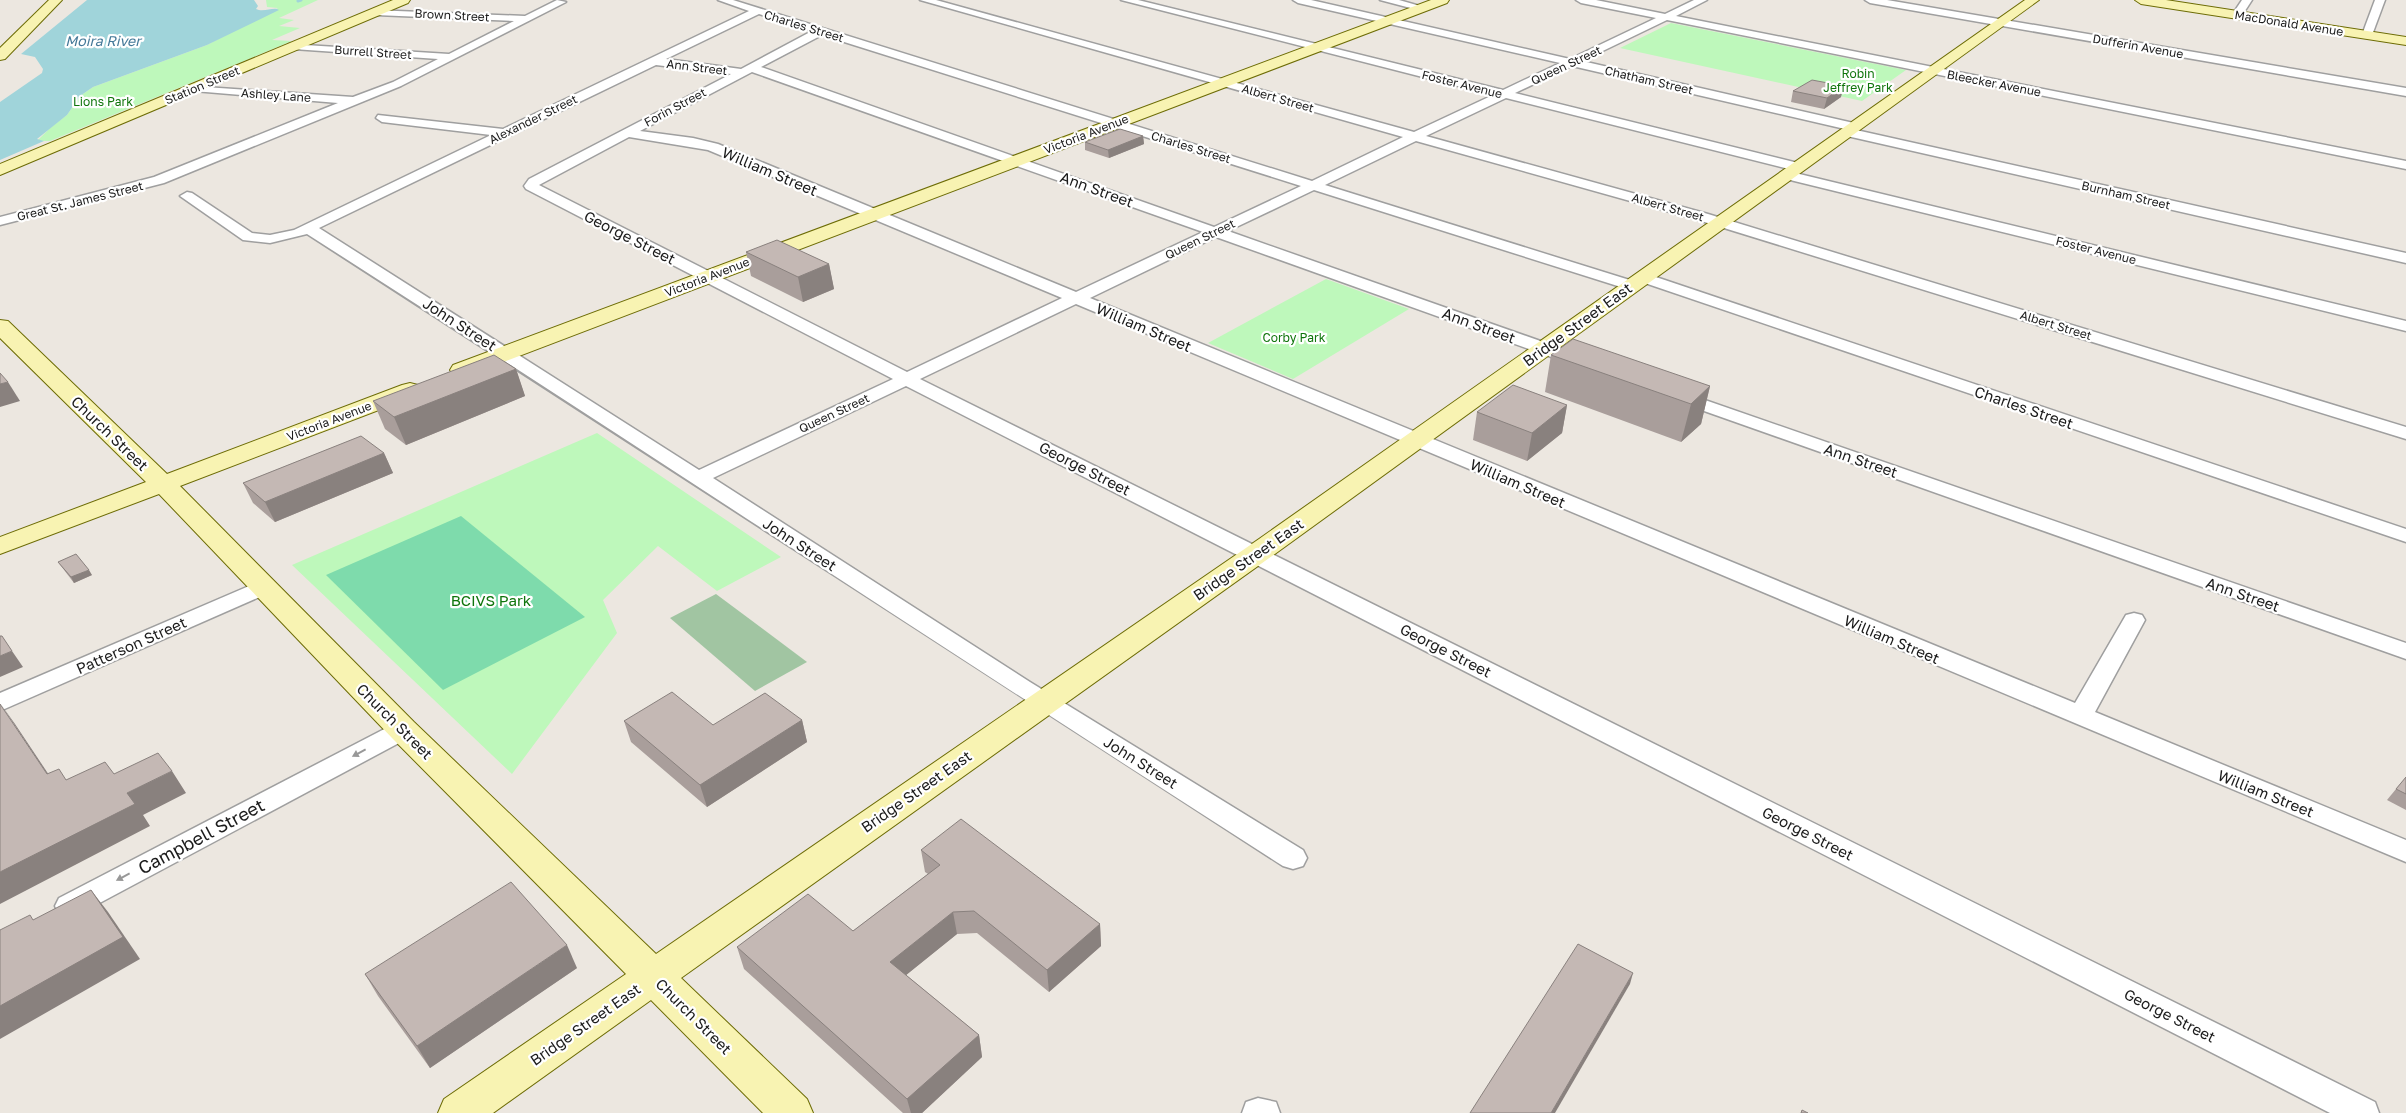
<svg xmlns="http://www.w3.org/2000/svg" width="2406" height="1113" viewBox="0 0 2406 1113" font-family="'Golos Text',sans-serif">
<rect width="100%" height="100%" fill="#ece7e0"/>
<path fill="#a1c5a2" d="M 716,594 L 807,662 L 755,691 L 670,618 Z"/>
<g fill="#bef8bb">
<path d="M 266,0 L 318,0 L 279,18 L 294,20 L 279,26 L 300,28 L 272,40 L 292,41 L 50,141 L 37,141 L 50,128 L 67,115 L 80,96 L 93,87 L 207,45 L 278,8 L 267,7 Z"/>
<path d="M 1671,23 L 1906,70 L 1862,101 L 1620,48 Z"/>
<path d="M 1326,279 L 1409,309 L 1293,379 L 1208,343 Z"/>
<path d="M 597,433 L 781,557 L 717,591 L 658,546 L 603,600 L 617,633 L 512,774 L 292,565 Z"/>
</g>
<path fill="#7edbac" d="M 461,516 L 585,617 L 443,690 L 326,575 Z"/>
<path fill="#a0d4da" d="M 87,0 L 254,0 L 258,6 L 256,9 C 264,13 274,6 279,10 L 207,45 L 93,87 L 80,96 L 67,115 L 37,139 L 44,141 L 0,160 L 0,102 L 42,73 L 43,69 L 35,57 L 21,54 Z"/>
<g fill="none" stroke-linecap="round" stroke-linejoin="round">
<path stroke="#a0d4da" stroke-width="3" d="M 298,1 L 301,0"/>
<g stroke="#9f9f9f" stroke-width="3">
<g id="street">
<path d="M 557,0 L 566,2 L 401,86 L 164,183 L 0,225 L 0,217 L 154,177 L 338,103 L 194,91 L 190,90 L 188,88 L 190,86 L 353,97 L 393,82 L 438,59 L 293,49 L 288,46 L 289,44 L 449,54 L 514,21 L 376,15 L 371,12 L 372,10 L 525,16 Z"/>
<path d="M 718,0 L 733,0 L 1312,181 L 1403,137 L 920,0 L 936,0 L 1414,132 L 1493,95 L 1121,0 L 1138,0 L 1503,90 L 1560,63 L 1298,3 L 1293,0 L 1311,0 L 1570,59 L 1656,18 L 1581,3 L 1576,0 L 1596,0 L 1665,14 L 1694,0 L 1707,0 L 1676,16 L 2406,161 L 2406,169 L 1667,20 L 1582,61 L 1858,124 L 1860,127 L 1856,130 L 2406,253 L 2406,263 L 1847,136 L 1841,132 L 1845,129 L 1572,66 L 1515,93 L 1802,164 L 1804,167 L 1797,171 L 1506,98 L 1426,136 L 1708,214 L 2406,427 L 2406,439 L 1698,220 L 1416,141 L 1325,185 L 1636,282 L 1638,285 L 1630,290 L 1624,288 L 1314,190 L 1228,231 L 1566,350 L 1569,354 L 1566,358 L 1554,358 L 1216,237 L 1090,298 L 2075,703 L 2126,615 L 2134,613 L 2142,615 L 2145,620 L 2095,712 L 2406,840 L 2406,862 L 1076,304 L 920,379 L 2375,1102 L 2379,1113 L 2330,1113 L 906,386 L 713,478 L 1030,682 L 1303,850 L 1307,858 L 1303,866 L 1293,869 L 1283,866 C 956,657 634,443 307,234 L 270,243 L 243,240 L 180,196 L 187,192 L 192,193 L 252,233 L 270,235 L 294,230 L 491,135 L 382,122 L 376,118 L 378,115 L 503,129 L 749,11 ZM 759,14 L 812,31 L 741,69 L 666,59 ZM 822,35 L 1301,186 L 1214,227 L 761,67 ZM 656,65 L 731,74 L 529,179 L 524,186 L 526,189 L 893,379 L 699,470 L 319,228 ZM 752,72 L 1203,232 L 1076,292 L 718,144 L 693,138 L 640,131 ZM 629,137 L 708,150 L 1062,298 L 907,372 L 539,185 Z"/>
<path d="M 1380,0 L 1399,0 L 1427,8 L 1422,11 Z"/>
<path d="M 1865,0 L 1887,0 L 2406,88 L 2406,96 L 1870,3 Z"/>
<path d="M 2242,0 L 2252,0 L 2241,17 L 2233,17 L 2232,15 Z"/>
<path d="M 2375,0 L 2385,0 L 2372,35 L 2371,37 L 2363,37 L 2362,35 Z"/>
<path d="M 1787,171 L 2406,321 L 2406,331 L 1782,178 L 1780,175 L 1782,172 Z"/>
<path d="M 1641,272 L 2406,529 L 2406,542 L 1636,280 L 1633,277 Z"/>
<path d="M 1679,391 L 2406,643 L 2406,659 L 1673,400 L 1670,396 L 1673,392 Z"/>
<path d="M 263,580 L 271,582 L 274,587 L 271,592 L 0,711 L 0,693 Z"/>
<path d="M 403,721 L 412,724 L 415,730 L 412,736 L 79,914 L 69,917 L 59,914 L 55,906 L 59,898 L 394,724 Z"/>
<path d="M 1258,1098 L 1276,1102 L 1280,1113 L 1242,1113 L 1246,1102 Z"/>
</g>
</g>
<g stroke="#6d6c06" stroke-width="2">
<g id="secondary">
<path d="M 49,0 L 62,0 L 5,59 L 0,60 L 0,48 Z"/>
<path d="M 393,0 L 410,0 L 408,3 L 0,175 L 0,164 Z"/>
<path d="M 1431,0 L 1449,0 L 1447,3 L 469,375 L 461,377 L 453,375 L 450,370 L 453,365 Z"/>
<path d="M 2025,0 L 2039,0 L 1279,551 L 681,978 L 807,1099 L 813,1113 L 763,1113 L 651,1000 L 493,1113 L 438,1113 L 444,1099 L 626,974 L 392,738 L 159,494 L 0,554 L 0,537 L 146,482 L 0,338 L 0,320 L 8,321 L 167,474 L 402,385 L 410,383 L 418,385 L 422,390 L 418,395 L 180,486 L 414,722 L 656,954 L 1259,539 Z"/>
<path d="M 2135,0 L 2166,0 L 2406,37 L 2406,45 L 2141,4 Z"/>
</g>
</g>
<use href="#street" fill="#fff" fill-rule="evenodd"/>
<use href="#secondary" fill="#f8f3b2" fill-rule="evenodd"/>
</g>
<g fill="#a99e9b">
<path d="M 1793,91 L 1841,97 L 1824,109 L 1791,102 Z"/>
<path d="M 1143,136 L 1144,144 L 1109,158 L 1085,150 L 1085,142 Z"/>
<path d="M 746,252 L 829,264 L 834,289 L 803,302 L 751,276 Z"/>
<path d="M 1551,355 L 1710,386 L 1701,424 L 1681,442 L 1545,392 Z"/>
<path d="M 516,369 L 525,396 L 406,445 L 385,429 L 373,401 Z"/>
<path d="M 1567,405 L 1562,433 L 1527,461 L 1473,440 L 1477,412 Z"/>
<path d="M 384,453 L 393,473 L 275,522 L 253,503 L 243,483 Z"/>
<path d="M 58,562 L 92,575 L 74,583 Z"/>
<path d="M 802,720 L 807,742 L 707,807 L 631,742 L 624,721 L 713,725 Z"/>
<path d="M 2406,777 L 2406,810 L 2387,800 L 2396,789 Z"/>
<path d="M 921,850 L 1100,924 L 1101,946 L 1049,992 L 977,933 L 957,934 L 906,975 L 979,1035 L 982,1057 L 922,1113 L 903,1113 L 744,969 L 737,947 L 853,931 L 928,874 L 925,872 Z"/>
<path d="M 577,968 L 430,1068 L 378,996 L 365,974 Z"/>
</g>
<g fill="#89817e">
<path d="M 1844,86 L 1841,97 L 1824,109 L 1827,98 Z"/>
<path d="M 1143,136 L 1144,144 L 1109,158 L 1108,150 Z"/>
<path d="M 829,264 L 834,289 L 803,302 L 798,277 Z"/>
<path d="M 516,369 L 525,396 L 406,445 L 394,417 Z"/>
<path d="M 8,382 L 20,401 L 0,407 L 0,384 Z"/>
<path d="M 1710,386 L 1701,424 L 1681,442 L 1691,404 Z"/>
<path d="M 1567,405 L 1562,433 L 1527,461 L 1532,433 Z"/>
<path d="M 384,453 L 393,473 L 275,522 L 265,502 Z"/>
<path d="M 89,570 L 92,575 L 74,583 L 71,577 Z"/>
<path d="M 12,651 L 23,667 L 0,677 L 0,656 Z"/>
<path d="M 0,703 L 15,724 L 63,796 L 47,774 Z"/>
<path d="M 802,720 L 807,742 L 707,807 L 700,785 Z"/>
<path d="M 172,771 L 186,793 L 143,815 L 150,826 L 0,904 L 0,872 L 127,793 Z"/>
<path d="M 91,890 L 108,912 L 140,959 L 0,1039 L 0,1006 Z"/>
<path d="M 953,912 L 957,934 L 895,984 L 890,962 Z"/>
<path d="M 1100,924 L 1101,946 L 1049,992 L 1047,970 Z"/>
<path d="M 567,945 L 577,968 L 430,1068 L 417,1046 Z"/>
<path d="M 1633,973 L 1630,984 L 1555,1113 L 1551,1113 Z"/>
<path d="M 979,1035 L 982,1057 L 922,1113 L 911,1113 L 907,1099 Z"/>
</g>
<g fill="#c4b8b4" stroke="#89817e">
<path d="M 1812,80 L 1844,86 L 1827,98 L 1793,91 Z"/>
<path d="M 1120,129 L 1143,136 L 1108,150 L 1085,142 Z"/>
<path d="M 777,240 L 829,264 L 798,277 L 746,252 Z"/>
<path d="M 1573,339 L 1710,386 L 1691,404 L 1551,355 Z"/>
<path d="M 494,355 L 516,369 L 394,417 L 373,401 Z"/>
<path d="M 0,373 L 8,382 L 0,384 Z"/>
<path d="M 1513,385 L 1567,405 L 1532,433 L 1477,412 Z"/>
<path d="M 361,436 L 384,453 L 265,502 L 243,483 Z"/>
<path d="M 76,554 L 89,570 L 71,577 L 58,562 Z"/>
<path d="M 0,636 L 2,636 L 12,651 L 0,656 Z"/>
<path d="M 672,692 L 713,725 L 765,693 L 802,720 L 700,785 L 624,721 Z"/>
<path d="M 0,704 L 47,774 L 59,769 L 66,780 L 105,762 L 114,774 L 158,753 L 172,771 L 127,793 L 135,804 L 0,872 Z"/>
<path d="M 2406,777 L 2406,794 L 2396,789 Z"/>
<path d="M 961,819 L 1100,924 L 1047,970 L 974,911 L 953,912 L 890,962 L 979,1035 L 907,1099 L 737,947 L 808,894 L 853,931 L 940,865 L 921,850 Z"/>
<path d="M 511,882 L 567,945 L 417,1046 L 365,974 Z"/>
<path d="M 91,890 L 123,937 L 0,1006 L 0,930 L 30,915 L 33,920 Z"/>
<path d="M 1578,944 L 1633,973 L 1551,1113 L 1470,1113 Z"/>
<path d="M 1802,1110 L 1808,1113 L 1801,1113 Z"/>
</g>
<defs><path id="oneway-solid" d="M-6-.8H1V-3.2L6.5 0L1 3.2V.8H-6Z" transform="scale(1.25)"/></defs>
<g fill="#989898">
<use href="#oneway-solid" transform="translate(359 753) rotate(152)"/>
<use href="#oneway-solid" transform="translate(123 877) rotate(152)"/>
</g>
<g text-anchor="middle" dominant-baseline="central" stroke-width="4.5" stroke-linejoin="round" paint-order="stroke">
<g font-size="12" fill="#1b1b1b" stroke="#fff">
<text transform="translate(452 15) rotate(3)">Brown Street</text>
<text transform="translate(2289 23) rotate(9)">MacDonald Avenue</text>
<text transform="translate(804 26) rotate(17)">Charles Street</text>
<text transform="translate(2138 46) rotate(10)">Dufferin Avenue</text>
<text transform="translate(373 52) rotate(4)">Burrell Street</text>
<text transform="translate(1566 65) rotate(-25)">Queen Street</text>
<text transform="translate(697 67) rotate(7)">Ann Street</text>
<text transform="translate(1649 80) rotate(13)">Chatham Street</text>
<text transform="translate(1994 83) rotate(11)">Bleecker Avenue</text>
<text transform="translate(1462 84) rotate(14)">Foster Avenue</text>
<text transform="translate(202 85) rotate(-23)">Station Street</text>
<text transform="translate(276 95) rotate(4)">Ashley Lane</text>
<text transform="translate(1278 98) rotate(16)">Albert Street</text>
<text transform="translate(675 107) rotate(-28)">Forin Street</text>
<text transform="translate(533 119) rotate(-26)">Alexander Street</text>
<text transform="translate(1086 134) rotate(-21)">Victoria Avenue</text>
<text transform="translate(1191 147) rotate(17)">Charles Street</text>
<text transform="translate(2126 195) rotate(13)">Burnham Street</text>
<text transform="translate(80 201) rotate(-14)">Great St. James Street</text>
<text transform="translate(1668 207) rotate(16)">Albert Street</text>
<text transform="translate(1200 239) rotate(-26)">Queen Street</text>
<text transform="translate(2096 250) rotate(14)">Foster Avenue</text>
<text transform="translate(707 277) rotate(-21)">Victoria Avenue</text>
<text transform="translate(2056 325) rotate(17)">Albert Street</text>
<text transform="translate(834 413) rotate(-25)">Queen Street</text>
<text transform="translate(329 421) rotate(-21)">Victoria Avenue</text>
</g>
<g font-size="12" fill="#10750c" stroke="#fff">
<text x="1858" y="73">Robin<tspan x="1858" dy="14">Jeffrey Park</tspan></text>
<text x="103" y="101">Lions Park</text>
<text x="1294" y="337">Corby Park</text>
</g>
<g font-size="14" font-style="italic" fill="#447898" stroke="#fff">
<text x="103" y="40">Moira River</text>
</g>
<g font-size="15" fill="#1b1b1b" stroke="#fff">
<text transform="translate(770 171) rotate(23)">William Street</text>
<text transform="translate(1097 189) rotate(20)">Ann Street</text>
<text transform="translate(630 237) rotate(27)">George Street</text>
<text transform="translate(460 324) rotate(33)">John Street</text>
<text transform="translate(1577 324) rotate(-36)">Bridge Street East</text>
<text transform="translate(1479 325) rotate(20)">Ann Street</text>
<text transform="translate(1144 327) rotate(23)">William Street</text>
<text transform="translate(2024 407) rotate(19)">Charles Street</text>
<text transform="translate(110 433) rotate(44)">Church Street</text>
<text transform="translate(1861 460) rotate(19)">Ann Street</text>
<text transform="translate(1085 468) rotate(27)">George Street</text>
<text transform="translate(1518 483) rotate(23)">William Street</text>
<text transform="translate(800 544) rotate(33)">John Street</text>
<text transform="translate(1248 559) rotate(-35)">Bridge Street East</text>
<text transform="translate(2243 594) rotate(19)">Ann Street</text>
<text transform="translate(1892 639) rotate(23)">William Street</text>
<text transform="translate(131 645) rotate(-24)">Patterson Street</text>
<text transform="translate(1446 650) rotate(27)">George Street</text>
<text transform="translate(395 721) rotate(45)">Church Street</text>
<text transform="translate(1141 762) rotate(32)">John Street</text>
<text transform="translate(916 791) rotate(-35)">Bridge Street East</text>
<text transform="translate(2266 793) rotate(22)">William Street</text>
<text transform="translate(1808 833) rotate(27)">George Street</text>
<text transform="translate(2170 1015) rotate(27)">George Street</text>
<text transform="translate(694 1016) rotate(45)">Church Street</text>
<text transform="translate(585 1024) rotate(-35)">Bridge Street East</text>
</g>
<g font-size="15" fill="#10750c" stroke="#fff">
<text x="491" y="600">BCIVS Park</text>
</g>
<g font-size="18" fill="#1b1b1b" stroke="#fff">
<text transform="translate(201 836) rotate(-28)">Campbell Street</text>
</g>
</g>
</svg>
